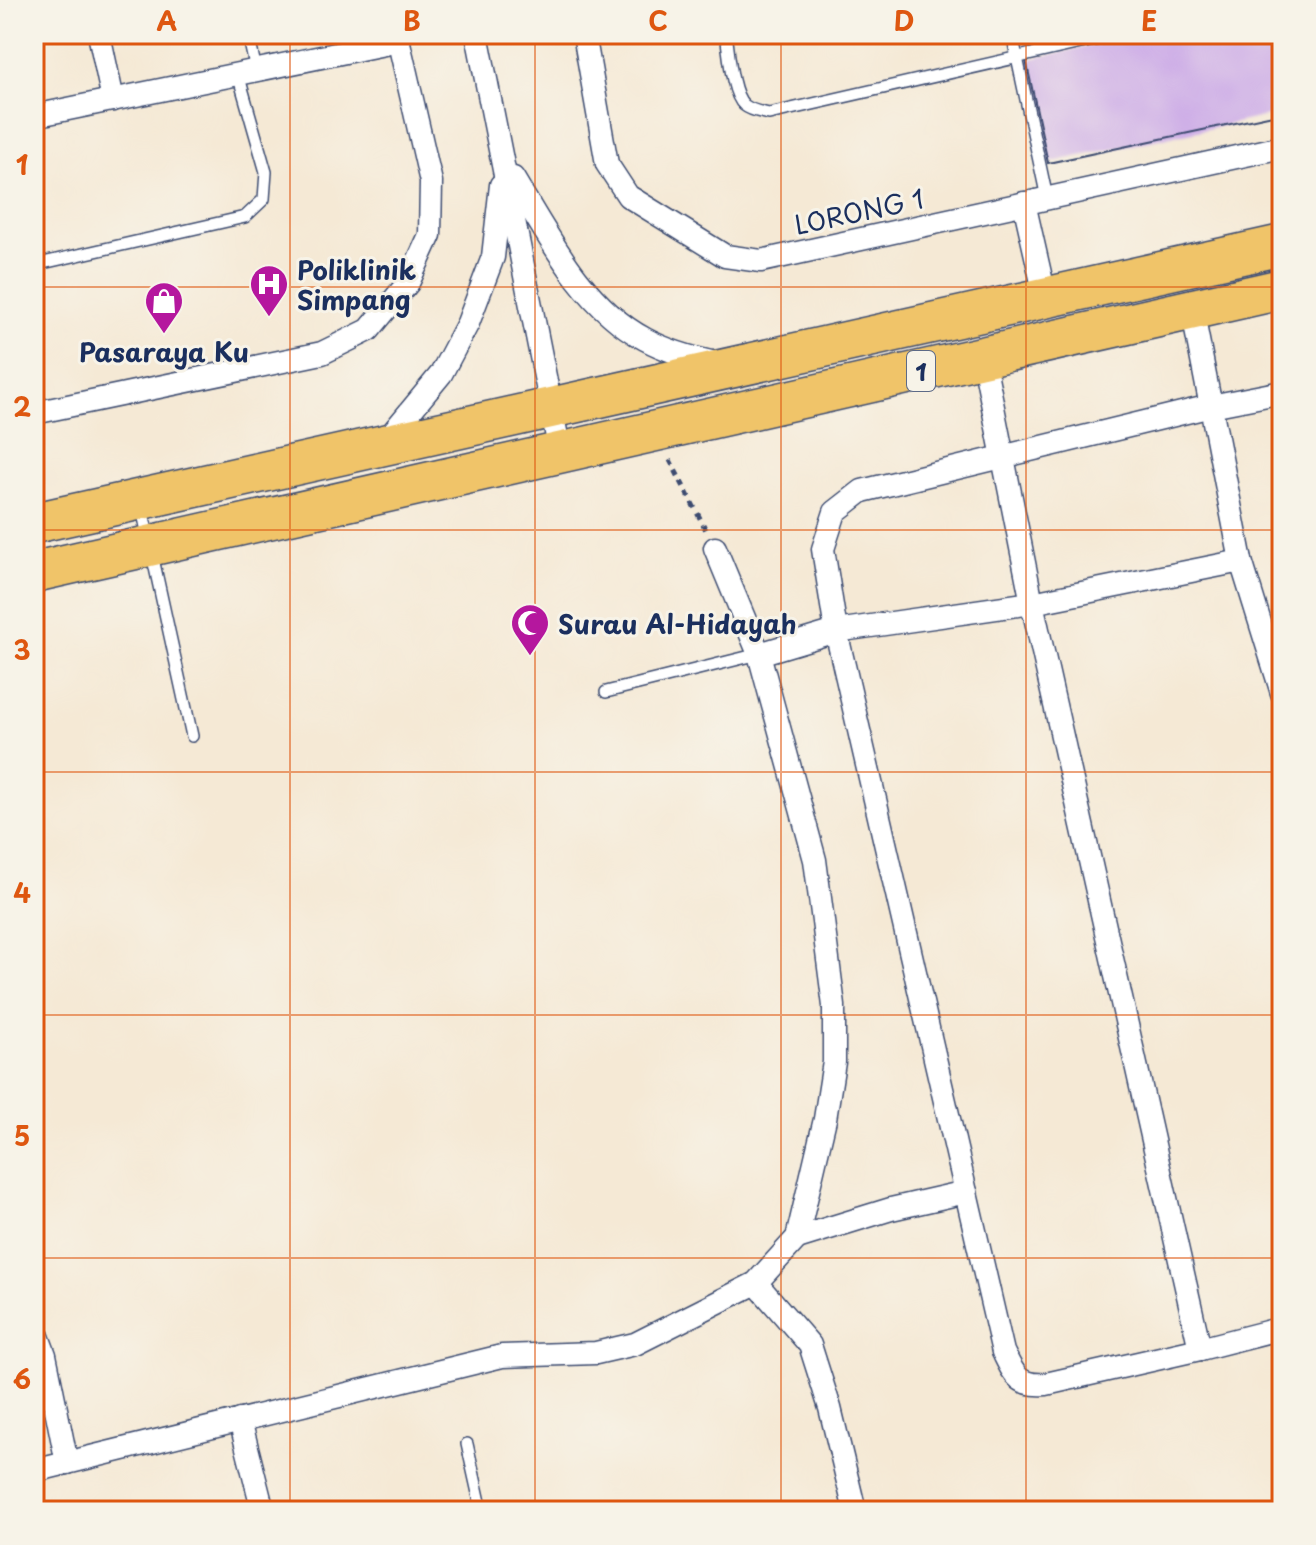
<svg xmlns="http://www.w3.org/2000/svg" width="1316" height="1545" viewBox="0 0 1316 1545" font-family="'Playpen Sans',sans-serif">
<rect width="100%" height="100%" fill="#f7f3e8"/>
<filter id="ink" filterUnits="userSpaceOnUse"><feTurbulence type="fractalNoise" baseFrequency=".0125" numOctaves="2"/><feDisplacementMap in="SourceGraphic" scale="16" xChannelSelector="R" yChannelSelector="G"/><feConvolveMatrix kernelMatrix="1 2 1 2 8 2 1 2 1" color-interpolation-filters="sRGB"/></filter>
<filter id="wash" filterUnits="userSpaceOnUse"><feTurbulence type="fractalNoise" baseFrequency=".006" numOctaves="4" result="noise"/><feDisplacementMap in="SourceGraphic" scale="32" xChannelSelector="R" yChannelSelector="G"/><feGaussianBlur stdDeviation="1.8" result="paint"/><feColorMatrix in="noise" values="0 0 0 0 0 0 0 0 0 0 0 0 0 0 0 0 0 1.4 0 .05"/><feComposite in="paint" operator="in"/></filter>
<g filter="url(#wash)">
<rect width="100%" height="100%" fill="#f5e9d5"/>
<g id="blocks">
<path fill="#caa8e7" d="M 1145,34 L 1282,34 L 1282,113 L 1048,163 L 1026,60 Z"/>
</g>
</g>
<g filter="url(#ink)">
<use href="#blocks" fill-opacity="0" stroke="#3c4b70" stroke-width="2"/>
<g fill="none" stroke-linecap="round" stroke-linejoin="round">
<g stroke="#3c4b70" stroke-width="14">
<g id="lane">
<path d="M 248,34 L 256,70"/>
<path d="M 726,34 C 729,51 731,93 744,105 C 751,111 761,112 769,114 L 1120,34"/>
<path d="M 1012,34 L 1047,198"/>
<path d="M 34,265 L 245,217 L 264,199 L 266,172 L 238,74"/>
<path d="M 141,504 L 192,736"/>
<path d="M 606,692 L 759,654"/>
<path d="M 467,1444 L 482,1511"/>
</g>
</g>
<g stroke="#3c4b70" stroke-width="25">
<g id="street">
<path d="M 99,34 L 113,100"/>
<path d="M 477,34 L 560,452"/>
<path d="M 584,34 L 607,164 L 628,196 L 725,256 L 761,261 L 1282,147"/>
<path d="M 34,116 L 399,41"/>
<path d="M 513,178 C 548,236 584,307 645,339 C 667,351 692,358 716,363"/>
<path d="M 1024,203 L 1046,300"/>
<path d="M 1192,309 L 1241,561 L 1282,693"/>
<path d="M 983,357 L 1032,603 L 1200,1349 L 1282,1328"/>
<path d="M 34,413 L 322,353 L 369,330 L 408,283 L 430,235 L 431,182 L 397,34"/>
<path d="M 384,443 L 441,374 L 468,323 L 493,257 L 501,185"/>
<path d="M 759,654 L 836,631 L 1032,603 L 1241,561"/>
<path d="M 797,1238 L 891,1209 L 966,1192"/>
<path d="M 756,1283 L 810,1345 L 830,1408 L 855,1511"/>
<path d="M 34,1326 L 45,1355 L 67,1463"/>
<path d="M 1200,1349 L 1046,1384 C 1018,1386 1015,1376 1003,1352 L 836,631 L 823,549 L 835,512 L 862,491 L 1211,406 L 1282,392"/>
<path d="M 240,1420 L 263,1511"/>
<path d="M 34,1471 L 502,1356 L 596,1353 L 635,1344 L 756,1283 L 797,1238 L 825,1119 L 834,1062 L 834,1006 L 815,860 L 759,654 L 715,548"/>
</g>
</g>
<g stroke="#3c4b70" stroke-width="43">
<g id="highway">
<path d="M 34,523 L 1282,245"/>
<path d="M 34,572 L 1282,289"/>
</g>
</g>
<path stroke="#3c4b70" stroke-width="5" stroke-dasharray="6 6" stroke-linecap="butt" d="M 670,460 L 706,530"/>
<use href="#lane" stroke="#fff" stroke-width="11"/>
<use href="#street" stroke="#fff" stroke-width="22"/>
<use href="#highway" stroke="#f0c469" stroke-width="40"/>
</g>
</g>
<path fill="none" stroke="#de5710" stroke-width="2" stroke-opacity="0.55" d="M 290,34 L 290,1511M 535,34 L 535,1511M 781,34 L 781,1511M 1026,34 L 1026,1511M 34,287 L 1282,287M 34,530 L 1282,530M 34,772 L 1282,772M 34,1015 L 1282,1015M 34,1258 L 1282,1258"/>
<defs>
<g id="hospital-pin" transform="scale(2)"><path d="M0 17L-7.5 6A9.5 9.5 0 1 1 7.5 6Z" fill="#b5179e" stroke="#f7f3e8"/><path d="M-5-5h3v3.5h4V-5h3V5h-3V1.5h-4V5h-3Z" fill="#fff"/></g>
<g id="shop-pin" transform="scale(2)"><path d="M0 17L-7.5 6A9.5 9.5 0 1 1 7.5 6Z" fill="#b5179e" stroke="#f7f3e8"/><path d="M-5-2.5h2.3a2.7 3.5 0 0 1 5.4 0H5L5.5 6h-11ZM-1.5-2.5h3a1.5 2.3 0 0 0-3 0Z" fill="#fff"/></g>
<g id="mosque-pin" transform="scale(2)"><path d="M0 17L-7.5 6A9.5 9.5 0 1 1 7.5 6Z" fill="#b5179e" stroke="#f7f3e8"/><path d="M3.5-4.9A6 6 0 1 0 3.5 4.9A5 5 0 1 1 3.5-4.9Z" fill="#fff"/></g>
</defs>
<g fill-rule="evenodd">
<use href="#hospital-pin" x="269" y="284"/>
<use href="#shop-pin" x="164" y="301"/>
<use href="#mosque-pin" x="530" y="623"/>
</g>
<g text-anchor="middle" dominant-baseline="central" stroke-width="6" stroke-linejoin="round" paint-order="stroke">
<rect fill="#f7f3e8" stroke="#5d6a87" stroke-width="2" x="907" y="351" width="28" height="40" rx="6"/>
<g font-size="24" font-weight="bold" fill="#1b2f5e">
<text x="921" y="371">1</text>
</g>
<g font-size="26" fill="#1b2f5e" stroke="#f7f3e8">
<text transform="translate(859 211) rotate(-12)">LORONG 1</text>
</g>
<g font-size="26" font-weight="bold" fill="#1b2f5e" stroke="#f7f3e8" text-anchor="start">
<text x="297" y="269">Poliklinik<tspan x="297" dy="30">Simpang</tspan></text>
<text x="164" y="351" text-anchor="middle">Pasaraya Ku</text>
<text x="558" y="623">Surau Al-Hidayah</text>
</g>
</g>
<rect width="1316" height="1545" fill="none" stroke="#f7f3e8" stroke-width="88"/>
<rect x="44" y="44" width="1228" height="1457" fill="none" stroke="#de5710" stroke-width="3"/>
<g font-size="26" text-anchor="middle" font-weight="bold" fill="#de5710">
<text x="167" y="31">A</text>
<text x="412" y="31">B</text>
<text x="658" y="31">C</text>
<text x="904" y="31">D</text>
<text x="1149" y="31">E</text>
<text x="22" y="175">1</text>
<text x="22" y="417">2</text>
<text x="22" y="660">3</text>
<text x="22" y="903">4</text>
<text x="22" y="1146">5</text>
<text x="22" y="1389">6</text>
</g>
</svg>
